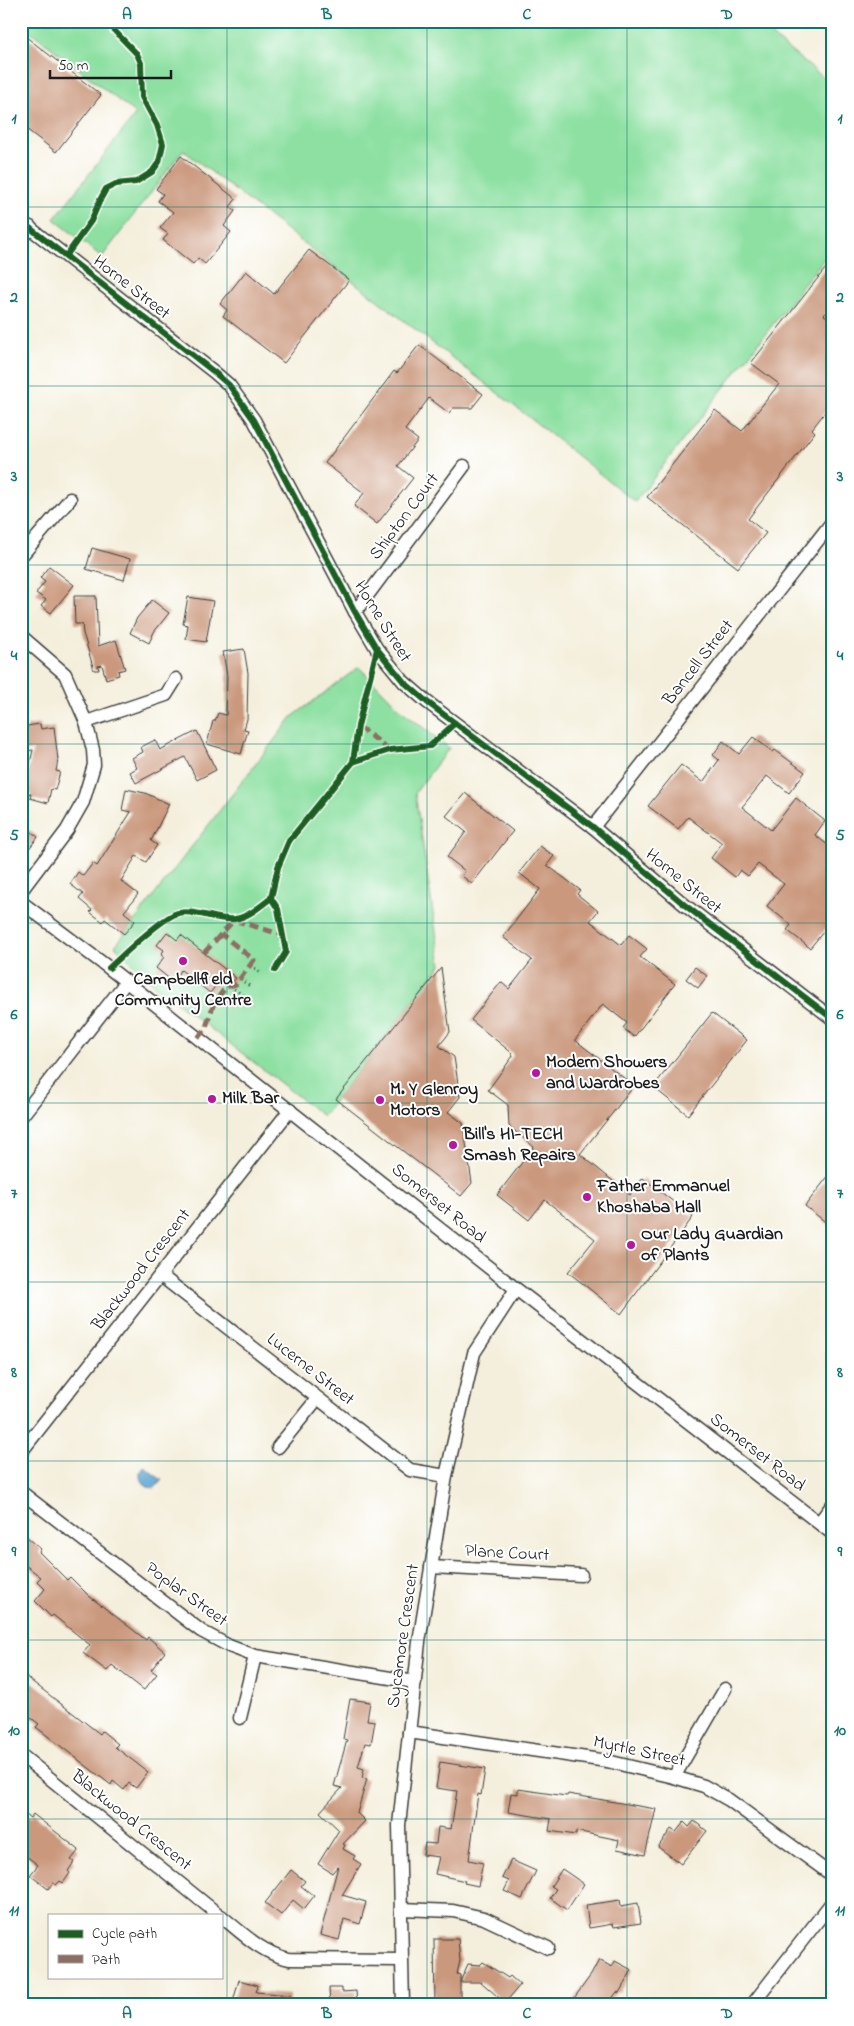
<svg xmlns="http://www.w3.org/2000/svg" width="854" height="2026" viewBox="0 0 854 2026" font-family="'Indie Flower',sans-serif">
<rect width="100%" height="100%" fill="#fff"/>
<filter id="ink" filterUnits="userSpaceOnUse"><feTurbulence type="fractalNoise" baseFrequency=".02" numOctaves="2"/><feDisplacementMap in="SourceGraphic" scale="10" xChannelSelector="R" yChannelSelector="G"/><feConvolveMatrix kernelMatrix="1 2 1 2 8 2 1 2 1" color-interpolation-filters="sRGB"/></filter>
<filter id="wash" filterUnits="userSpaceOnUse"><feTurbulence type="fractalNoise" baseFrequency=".0096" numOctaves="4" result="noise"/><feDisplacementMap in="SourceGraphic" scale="20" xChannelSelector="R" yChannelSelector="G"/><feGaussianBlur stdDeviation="1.12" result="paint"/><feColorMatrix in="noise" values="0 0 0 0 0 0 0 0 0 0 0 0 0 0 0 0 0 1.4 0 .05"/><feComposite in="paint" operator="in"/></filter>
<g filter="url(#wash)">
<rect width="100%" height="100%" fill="#f4efdc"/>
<g fill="#8de0a2" stroke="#547e5f">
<path d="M 21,21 L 753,21 L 833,85 L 833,247 L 635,502 L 539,425 L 183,150 L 102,257 L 54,219 L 136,114 L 21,24 Z"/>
<path d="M 359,667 L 402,711 L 449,748 L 415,793 L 441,965 L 323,1116 L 153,984 L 115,946 L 292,717 Z"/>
</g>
<path fill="#5ba4d2" stroke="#3c6077" d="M 144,1467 L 162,1480 L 155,1488 L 147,1487 L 140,1478 L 140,1473 Z"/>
<g id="blocks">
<g fill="#ca987d">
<path d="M 21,33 L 101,95 L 56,152 L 21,125 Z"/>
<path d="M 181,156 L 236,199 L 230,207 L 235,211 L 224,226 L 231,232 L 205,264 L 198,258 L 193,264 L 163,240 L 168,234 L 160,228 L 173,212 L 158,201 L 163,194 L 156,189 Z"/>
<path d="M 309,250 L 349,280 L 284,363 L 223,316 L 227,310 L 220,304 L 246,271 L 274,294 Z"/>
<path d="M 833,259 L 833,304 L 824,315 L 833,321 L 833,402 L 812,429 L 815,432 L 748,519 L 766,533 L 738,568 L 647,497 L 715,410 L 742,431 L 779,384 L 751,363 Z"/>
<path d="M 419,345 L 483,394 L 472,408 L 453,408 L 449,413 L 429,398 L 405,430 L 418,440 L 398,466 L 413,478 L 377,524 L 354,506 L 364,493 L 325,463 L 394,371 L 397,373 Z"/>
<path d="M 92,548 L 130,559 L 124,580 L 86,569 Z"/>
<path d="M 49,566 L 74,585 L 51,613 L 41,606 L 46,600 L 36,593 L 45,582 L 40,578 Z"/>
<path d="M 74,596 L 96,596 L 98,646 L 116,640 L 125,669 L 118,671 L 119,675 L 106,679 L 102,665 L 98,666 L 99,670 L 94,670 L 83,633 L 82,624 L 75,624 Z"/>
<path d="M 188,597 L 213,601 L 206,642 L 186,639 L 188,625 L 183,624 Z"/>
<path d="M 152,600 L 169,613 L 154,632 L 149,643 L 130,633 L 137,618 Z"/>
<path d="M 244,649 L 248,673 L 247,719 L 244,729 L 248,730 L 241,754 L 207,744 L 213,721 L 215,721 L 218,713 L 226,715 L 227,676 L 223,652 Z"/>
<path d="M 40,724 L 41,729 L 54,727 L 58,760 L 56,771 L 60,772 L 55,790 L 51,789 L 48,803 L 30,798 L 31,794 L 23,792 L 33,750 L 21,752 L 21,731 L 27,730 L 27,726 Z"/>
<path d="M 197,731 L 216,770 L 197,780 L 185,757 L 136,783 L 130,772 L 137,768 L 132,758 L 143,752 L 141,747 L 155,740 L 160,750 Z"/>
<path d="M 753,737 L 773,752 L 775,750 L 805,772 L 789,793 L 767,776 L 742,807 L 771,830 L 796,798 L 825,821 L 815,835 L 833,849 L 833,920 L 810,948 L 787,930 L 791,925 L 767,906 L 784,884 L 758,864 L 748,876 L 740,870 L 735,877 L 711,858 L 722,843 L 688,817 L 678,829 L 648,806 L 681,765 L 703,782 L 719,760 L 713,755 L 723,741 L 739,754 Z"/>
<path d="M 126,789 L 145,793 L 169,804 L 151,841 L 157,845 L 146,862 L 136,856 L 121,881 L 138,894 L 124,912 L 135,921 L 124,934 L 105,919 L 103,922 L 90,912 L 92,910 L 79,899 L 83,894 L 70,884 L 78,872 L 83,876 L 93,863 L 97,866 L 131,812 L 122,810 Z"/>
<path d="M 465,793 L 513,831 L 472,884 L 462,876 L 465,871 L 447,857 L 466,832 L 446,816 Z"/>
<path d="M 21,824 L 38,837 L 21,859 Z"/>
<path d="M 540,846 L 554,856 L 547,865 L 580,890 L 577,894 L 598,911 L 590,921 L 621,945 L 629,935 L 647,949 L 640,957 L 675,984 L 634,1037 L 623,1028 L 627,1023 L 603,1004 L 575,1040 L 634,1086 L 580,1154 L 630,1195 L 643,1178 L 693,1217 L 621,1314 L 568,1272 L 595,1239 L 545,1200 L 529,1220 L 497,1195 L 534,1147 L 509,1126 L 508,1105 L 488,1090 L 513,1056 L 512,1053 L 471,1020 L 501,982 L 509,989 L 532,960 L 503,937 L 540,889 L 519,873 Z"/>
<path d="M 167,932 L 177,940 L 181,935 L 236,978 L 230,985 L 217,984 L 210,993 L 181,970 L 172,981 L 156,968 L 164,957 L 161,955 L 164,950 L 157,945 Z"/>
<path d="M 695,967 L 707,976 L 698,988 L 686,979 Z"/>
<path d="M 441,968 L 450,1032 L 439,1046 L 454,1057 L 460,1097 L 448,1112 L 463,1123 L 472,1183 L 461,1196 L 336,1099 Z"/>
<path d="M 712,1013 L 747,1040 L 688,1115 L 653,1087 Z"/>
<path d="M 833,1170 L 833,1228 L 805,1206 Z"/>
<path d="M 27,1537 L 41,1549 L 39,1552 L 67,1580 L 70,1577 L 89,1596 L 114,1615 L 146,1640 L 148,1637 L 165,1652 L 151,1670 L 157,1674 L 144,1690 L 112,1665 L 107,1671 L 83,1653 L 90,1645 L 53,1615 L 51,1617 L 35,1601 L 45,1589 L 37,1581 L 41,1577 L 21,1562 L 21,1543 Z"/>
<path d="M 21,1673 L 100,1734 L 102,1731 L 118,1744 L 115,1747 L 148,1772 L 136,1788 L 129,1783 L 124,1790 L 113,1781 L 111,1785 L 36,1727 L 39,1724 L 21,1710 Z"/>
<path d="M 350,1699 L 370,1702 L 367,1720 L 375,1721 L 371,1744 L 365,1743 L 358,1767 L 364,1769 L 362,1778 L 367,1779 L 357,1813 L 365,1821 L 343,1844 L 345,1845 L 343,1849 L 355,1856 L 353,1859 L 361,1864 L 342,1895 L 366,1902 L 360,1924 L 344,1919 L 339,1940 L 320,1935 L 338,1866 L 332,1873 L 318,1864 L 339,1830 L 320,1812 L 342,1788 L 334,1786 L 347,1740 L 343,1739 Z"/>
<path d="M 440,1762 L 485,1769 L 481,1795 L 478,1794 L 469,1860 L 483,1863 L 478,1886 L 464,1883 L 465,1881 L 435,1874 L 439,1857 L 423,1855 L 425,1843 L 436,1844 L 438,1827 L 451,1829 L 457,1791 L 436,1788 Z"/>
<path d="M 518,1789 L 559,1795 L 567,1796 L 568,1794 L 656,1809 L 645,1855 L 617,1849 L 619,1840 L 576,1831 L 576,1835 L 549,1831 L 551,1819 L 508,1812 L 511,1793 L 518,1794 Z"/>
<path d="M 21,1811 L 30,1818 L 33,1814 L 79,1850 L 71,1860 L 74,1862 L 68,1871 L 70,1873 L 63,1883 L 60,1881 L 56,1885 L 53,1883 L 48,1889 L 30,1875 L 38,1865 L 21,1852 Z"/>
<path d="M 694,1821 L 707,1831 L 681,1864 L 658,1847 L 671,1829 L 676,1832 L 684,1822 L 689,1827 Z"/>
<path d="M 511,1860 L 536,1871 L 522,1899 L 504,1891 L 509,1881 L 502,1878 Z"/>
<path d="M 562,1869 L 584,1884 L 567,1910 L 550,1898 L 556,1889 L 551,1886 Z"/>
<path d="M 291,1870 L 305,1881 L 301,1886 L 314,1896 L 304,1909 L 293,1900 L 281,1915 L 265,1903 Z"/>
<path d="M 620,1900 L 621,1906 L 638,1903 L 641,1923 L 614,1927 L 613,1924 L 589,1928 L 586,1905 Z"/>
<path d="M 434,1939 L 458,1939 L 460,1961 L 457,1974 L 460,1975 L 460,1982 L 468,1964 L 480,1965 L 483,1962 L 508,1978 L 510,1976 L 520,1985 L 505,2003 L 481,1982 L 460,1982 L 460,2005 L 435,2005 Z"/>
<path d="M 599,1960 L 612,1967 L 615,1961 L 632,1970 L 619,1993 L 617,1992 L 607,2005 L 569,2005 L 591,1975 Z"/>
<path d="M 239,1980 L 258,1985 L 256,1992 L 290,1995 L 290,2005 L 232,2005 Z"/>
<path d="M 329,1988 L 342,1988 L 342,1992 L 356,1991 L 357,2005 L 330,2005 Z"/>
</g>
</g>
</g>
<g filter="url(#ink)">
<use href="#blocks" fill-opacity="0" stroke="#3c3c39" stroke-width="1"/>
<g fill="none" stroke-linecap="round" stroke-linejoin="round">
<g stroke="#3c3c39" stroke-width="15">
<g id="street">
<path d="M 21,221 L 214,372 L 229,385 L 254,420 L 355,612 L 377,649 L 404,682 L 427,702 L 593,827 L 686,906 L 833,1019"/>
<path d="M 21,239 L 30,227"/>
<path d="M 21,556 L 70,499"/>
<path d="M 355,612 L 464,466"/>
<path d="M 21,636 L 65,674 L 86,722 L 93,750 L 94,765 L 83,802 L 67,830 L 21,891"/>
<path d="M 86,722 L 166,695 L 176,679"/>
<path d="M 593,827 L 833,521"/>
<path d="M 21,902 L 109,968 L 511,1285 L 833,1534"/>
<path d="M 21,1117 L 126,982"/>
<path d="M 160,1275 L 410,1470 L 446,1476"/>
<path d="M 278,1447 L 317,1399"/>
<path d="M 21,1452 L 290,1110"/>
<path d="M 21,1492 L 201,1631 L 229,1646 L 255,1656 L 415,1682"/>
<path d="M 819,1523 L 833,1504"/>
<path d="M 431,1567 L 581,1575"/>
<path d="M 240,1718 L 255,1656"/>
<path d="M 409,1732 L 607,1761 L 674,1777 L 704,1786 L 729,1800 L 833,1876"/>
<path d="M 21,1755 L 219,1915"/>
<path d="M 674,1777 L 725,1689"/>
<path d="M 401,1909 L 453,1911 L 484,1918 L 548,1948"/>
<path d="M 221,1916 C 243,1934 262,1953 289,1959 L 401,1960"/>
<path d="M 403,2005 L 399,1825 L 419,1642 L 446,1476 L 474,1353 L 516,1289"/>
<path d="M 752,2005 L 833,1901"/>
</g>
</g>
<g stroke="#3c3c39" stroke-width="3" stroke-dasharray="1 4" stroke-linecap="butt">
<path d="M 251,965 L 262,974"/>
<path d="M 240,979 L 251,987"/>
<path d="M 230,986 L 244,996"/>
</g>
<use href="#street" stroke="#fff" stroke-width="12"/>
<g stroke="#8d6e63" stroke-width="5" stroke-dasharray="10 5" stroke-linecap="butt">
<path d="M 358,726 L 390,750"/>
<path d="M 204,953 L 234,920 L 283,935"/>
<path d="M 198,1038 L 206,1027 L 214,1003 L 226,987 L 236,984 L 254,960 L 221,934"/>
</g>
<g stroke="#fff" stroke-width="9">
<g id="cycleway">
<path d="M 21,221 L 214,372 L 229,385 L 254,420 L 355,612 L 377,649 L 404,682 L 427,702 L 593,827 L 686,906 L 833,1019"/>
<path d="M 66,256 L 91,221 L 100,200 L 106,189 L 116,184 L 136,182 L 152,172 L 159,162 L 163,144 L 157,125 L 142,97 L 141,63 L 137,54 L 105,21"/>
<path d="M 353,762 L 358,726 L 377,649"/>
<path d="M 109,968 C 122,956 162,917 178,913 C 196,909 220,922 235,919 C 248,917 261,906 271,898"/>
<path d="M 275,970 L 286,952 L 278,909 L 271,898 L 278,867 L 289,841 L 353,762 L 390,750 L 430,746 L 455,723"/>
</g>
</g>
<use href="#cycleway" stroke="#1b5e20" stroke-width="6"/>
</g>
</g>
<path fill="none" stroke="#0f766e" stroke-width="1" stroke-opacity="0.55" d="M 227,21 L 227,2005M 427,21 L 427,2005M 627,21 L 627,2005M 21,207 L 833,207M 21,386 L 833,386M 21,565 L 833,565M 21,744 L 833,744M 21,923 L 833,923M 21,1103 L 833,1103M 21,1282 L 833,1282M 21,1461 L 833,1461M 21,1640 L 833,1640M 21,1819 L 833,1819"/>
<g fill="#b5179e" stroke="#fff" stroke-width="2">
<circle cx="183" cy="961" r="5"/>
<circle cx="536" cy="1073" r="5"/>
<circle cx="212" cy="1099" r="5"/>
<circle cx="380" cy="1100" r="5"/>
<circle cx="453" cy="1145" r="5"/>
<circle cx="587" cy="1197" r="5"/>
<circle cx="631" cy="1245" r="5"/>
</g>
<g text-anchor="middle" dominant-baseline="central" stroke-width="4" stroke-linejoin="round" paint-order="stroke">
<g font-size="18" fill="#1c1c1c" stroke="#fff">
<text transform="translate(131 288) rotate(38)">Horne Street</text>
<text transform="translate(405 517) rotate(-53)">Shipton Court</text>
<text transform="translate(382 622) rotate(58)">Horne Street</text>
<text transform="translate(699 663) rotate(-52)">Bancell Street</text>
<text transform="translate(683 882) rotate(39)">Horne Street</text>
<text transform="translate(438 1204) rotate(39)">Somerset Road</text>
<text transform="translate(142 1270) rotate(-52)">Blackwood Crescent</text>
<text transform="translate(310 1370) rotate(38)">Lucerne Street</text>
<text transform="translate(757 1453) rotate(38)">Somerset Road</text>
<text transform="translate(507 1554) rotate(3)">Plane Court</text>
<text transform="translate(186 1595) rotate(36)">Poplar Street</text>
<text transform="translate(404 1636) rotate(-82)">Sycamore Crescent</text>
<text transform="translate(639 1752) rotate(12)">Myrtle Street</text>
<text transform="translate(131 1821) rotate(39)">Blackwood Crescent</text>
</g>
<g font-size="18" font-weight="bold" fill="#1c1c1c" stroke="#fff" text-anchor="start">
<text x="183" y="980" text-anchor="middle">Campbellfield<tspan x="183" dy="21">Community Centre</tspan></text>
<text x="546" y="1063">Modern Showers<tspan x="546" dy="21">and Wardrobes</tspan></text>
<text x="390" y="1090">M. Y Glenroy<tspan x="390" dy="21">Motors</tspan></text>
<text x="222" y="1099">Milk Bar</text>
<text x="463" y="1135">Bill's HI-TECH<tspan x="463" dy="21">Smash Repairs</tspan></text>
<text x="597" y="1187">Father Emmanuel<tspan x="597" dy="21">Khoshaba Hall</tspan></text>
<text x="641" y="1235">Our Lady Guardian<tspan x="641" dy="21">of Plants</tspan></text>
</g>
</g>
<rect width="854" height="2026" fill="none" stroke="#fff" stroke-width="55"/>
<rect x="48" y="1914" width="175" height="65" fill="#ffffff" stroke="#a4a4a4"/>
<rect x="58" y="1930" width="25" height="8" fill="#1b5e20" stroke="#a4a4a4"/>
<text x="92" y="1938" font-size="15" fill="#1c1c1c">Cycle path</text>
<rect x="58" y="1955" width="25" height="8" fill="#8d6e63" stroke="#a4a4a4"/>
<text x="92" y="1964" font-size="15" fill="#1c1c1c">Path</text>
<path d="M50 70v8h121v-8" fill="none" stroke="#1c1c1c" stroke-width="2.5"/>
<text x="58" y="70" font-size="15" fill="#1c1c1c" stroke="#ffffff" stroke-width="4" paint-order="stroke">50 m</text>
<rect x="28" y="28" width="798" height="1970" fill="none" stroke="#0f766e" stroke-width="2"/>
<g font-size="16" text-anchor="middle" font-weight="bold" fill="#0f766e">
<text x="127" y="19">A</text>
<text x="327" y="19">B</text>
<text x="527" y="19">C</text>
<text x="727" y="19">D</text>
<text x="14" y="123">1</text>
<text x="840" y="123">1</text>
<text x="14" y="302">2</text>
<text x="840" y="302">2</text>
<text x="14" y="481">3</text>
<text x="840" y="481">3</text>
<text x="14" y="660">4</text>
<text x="840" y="660">4</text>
<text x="14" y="840">5</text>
<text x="840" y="840">5</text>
<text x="14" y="1019">6</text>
<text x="840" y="1019">6</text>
<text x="14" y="1198">7</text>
<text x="840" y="1198">7</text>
<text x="14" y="1377">8</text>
<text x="840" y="1377">8</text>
<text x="14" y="1556">9</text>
<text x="840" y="1556">9</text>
<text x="14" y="1735">10</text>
<text x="840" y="1735">10</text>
<text x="14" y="1915">11</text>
<text x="840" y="1915">11</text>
<text x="127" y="2018">A</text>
<text x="327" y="2018">B</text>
<text x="527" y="2018">C</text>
<text x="727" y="2018">D</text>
</g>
</svg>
